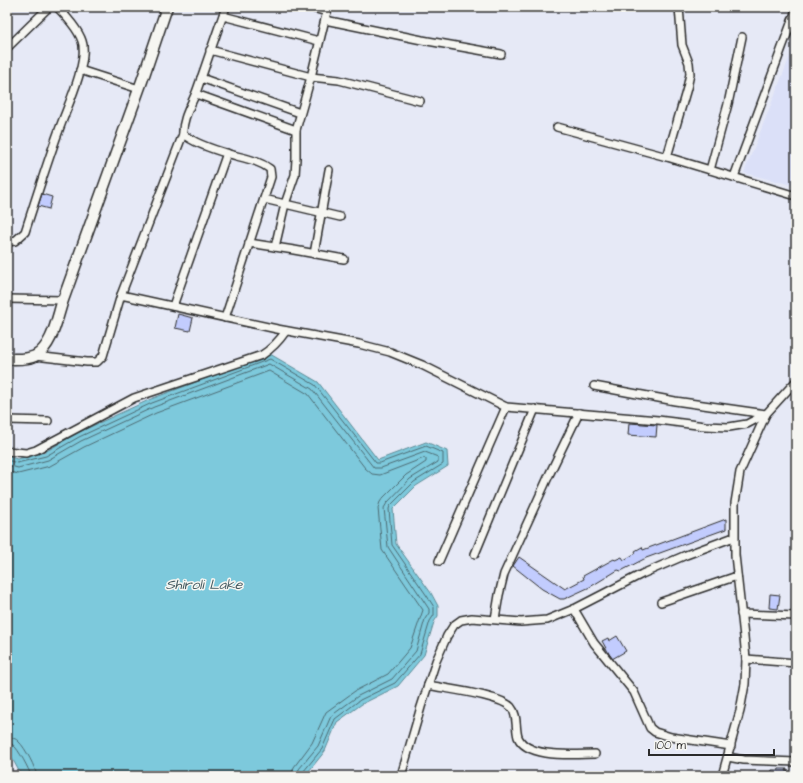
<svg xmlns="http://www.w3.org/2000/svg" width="803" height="783" viewBox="0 0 803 783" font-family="'Architects Daughter',sans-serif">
<rect width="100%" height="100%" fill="#e6e9f6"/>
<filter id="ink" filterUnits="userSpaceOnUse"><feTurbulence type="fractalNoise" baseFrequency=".025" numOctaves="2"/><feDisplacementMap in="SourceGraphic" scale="8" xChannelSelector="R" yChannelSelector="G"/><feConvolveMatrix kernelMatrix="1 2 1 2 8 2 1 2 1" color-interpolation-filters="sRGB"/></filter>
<g filter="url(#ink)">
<path fill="#dbe0f8" d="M 796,41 L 796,186 L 744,173 Z"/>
<path fill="#7dc9dc" stroke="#5c8a95" d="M 270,354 L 318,382 L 378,460 L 426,442 L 447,451 L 448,466 L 416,486 L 393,509 L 396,544 L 431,593 L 438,606 L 438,616 L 434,622 L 424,655 L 398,686 L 362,704 L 337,722 L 325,751 L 305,776 L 23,776 L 19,771 L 7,749 L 7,456 L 17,459 L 45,452 L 77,433 L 151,399 Z"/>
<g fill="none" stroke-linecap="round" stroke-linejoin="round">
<g stroke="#4c6a72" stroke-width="1">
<path d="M 7,460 L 17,463 L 46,456 L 79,437 L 152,403 L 270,359 L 315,385 L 376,463 L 380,463 L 426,446 L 443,453 L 443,464 L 414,482 L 390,506 L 389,509 L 392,545 L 427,596 L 434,607 L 434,615 L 430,621 L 420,654 L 395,683 L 360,700 L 335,719 L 322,749 L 303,772 L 302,776"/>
<path d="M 7,465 L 18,468 L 48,460 L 81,441 L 154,407 L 269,364 L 312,389 L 374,468 L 381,468 L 425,452 L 438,457 L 438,462 L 410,479 L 387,503 L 384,508 L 388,547 L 429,609 L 429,613 L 425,619 L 416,651 L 392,679 L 358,696 L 331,716 L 318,746 L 299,769 L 297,776"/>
<path d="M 7,471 L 18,474 L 50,466 L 84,447 L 156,413 L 269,371 L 308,394 L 365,468 L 372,474 L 380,475 L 424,458 L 426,459 L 426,462 L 406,475 L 383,498 L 380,502 L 378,508 L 382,550 L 423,610 L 410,648 L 388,674 L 355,691 L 326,712 L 312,743 L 294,767 L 291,776"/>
<path d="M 7,737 C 12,738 16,738 19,742 C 25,747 36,769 37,776"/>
<path d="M 7,743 C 10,744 11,743 13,745 C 18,748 30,771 31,776"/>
</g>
</g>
<g fill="#c2ccfe" stroke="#2b2b2b">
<path d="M 42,194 L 52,197 L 49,209 L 38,206 Z"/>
<path d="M 178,314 L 193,318 L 190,331 L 175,328 Z"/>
<path d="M 629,423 L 657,425 L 656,437 L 628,435 Z"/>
<path d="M 726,519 L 726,529 L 646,558 L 621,571 L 618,570 L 590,587 L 564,599 L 560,599 L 542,589 L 513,566 L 519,557 L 565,589 L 584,579 L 583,576 L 614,559 L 615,560 L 622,557 L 624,560 L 636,553 L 635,551 L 642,547 L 643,550 Z"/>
<path d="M 770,594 L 780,595 L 778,609 L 769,608 Z"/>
<path d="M 617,636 L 626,651 L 612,659 L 602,641 L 608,638 L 609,641 Z"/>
<path d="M 779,769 L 787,769 L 786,771 L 788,771 L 787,776 L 771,776 L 772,770 L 779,770 Z"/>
</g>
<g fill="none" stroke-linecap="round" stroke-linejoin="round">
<g stroke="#2b2b2b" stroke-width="10">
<g id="street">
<path d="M 309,7 L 327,12"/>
<path d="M 223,16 L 319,41"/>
<path d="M 325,20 L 422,40 L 501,54"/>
<path d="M 7,48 L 49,7"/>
<path d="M 210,50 L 311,77 L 339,80 L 420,101"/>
<path d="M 80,70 L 139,89"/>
<path d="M 201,78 L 300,113"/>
<path d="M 196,94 L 296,130"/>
<path d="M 557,127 L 667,157 L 796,196"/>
<path d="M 667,157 L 687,88 L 690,74 L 689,63 L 682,45 L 679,7"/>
<path d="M 710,170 L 728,104 L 742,37"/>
<path d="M 734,177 L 796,10"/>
<path d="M 264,199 L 340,217"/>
<path d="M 7,242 L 15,241 L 25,232 C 36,198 47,163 59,130 C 67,107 86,68 83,45 C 81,32 66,16 57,7"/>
<path d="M 249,243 L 294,250 L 344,259"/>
<path d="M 275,247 L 285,204 L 295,175 L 296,159 L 296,130 L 311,77 L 328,7"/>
<path d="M 314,254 L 329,170"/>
<path d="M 121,295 L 277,329 L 359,344 L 390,352 L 422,365 L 506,407 L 658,420 L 705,426 L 729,427 L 747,424 L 766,414 L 796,381"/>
<path d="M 7,299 L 63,300"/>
<path d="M 173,306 L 227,153"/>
<path d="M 225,318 L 271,177 L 270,169 C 258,160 243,158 229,154 C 215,150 194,143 183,134 C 182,118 192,104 197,90 C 207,62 216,34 226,7"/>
<path d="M 35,356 L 87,362 L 97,362 L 103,356 L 121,295 L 183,134"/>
<path d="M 594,386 L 675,401 L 766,414 L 740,472 L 735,503 L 735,555 L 744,637 L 746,659 L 745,684 L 740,711 L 722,776"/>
<path d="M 7,420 L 48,421"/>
<path d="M 7,451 L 26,453 L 36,450 L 134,398 L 262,355 C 273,348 279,341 286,331"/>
<path d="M 475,554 L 535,409"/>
<path d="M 439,561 L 506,407"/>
<path d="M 661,602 L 737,576"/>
<path d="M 574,609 L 594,643 L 634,692 L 650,728 L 655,732 L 671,737 L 731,746"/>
<path d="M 741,614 L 796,616"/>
<path d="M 495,619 L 499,595 L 504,574 L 550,473 L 579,413"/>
<path d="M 746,659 L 796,663"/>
<path d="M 428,685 C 446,689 499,695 511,707 C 518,715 515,727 518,737 C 527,759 575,754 595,754"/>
<path d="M 728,757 L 744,760 L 796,762"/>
<path d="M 401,776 L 421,707 L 436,661 L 447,636 L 454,625 L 461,620 L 472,618 L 521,622 L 547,620 L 574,609 L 642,574 L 686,555 L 734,537"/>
</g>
</g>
<g stroke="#2b2b2b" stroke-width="13">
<path id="secondary" d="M 7,359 C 16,359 27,360 35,356 C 53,346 57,317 63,300 L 142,81 L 167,7"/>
</g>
<use href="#street" stroke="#f6f6f2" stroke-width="7"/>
<use href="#secondary" stroke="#f6f6f2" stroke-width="10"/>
</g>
</g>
<g text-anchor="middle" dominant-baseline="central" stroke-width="3" stroke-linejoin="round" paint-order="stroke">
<g font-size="14" font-style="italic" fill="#445a60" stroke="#f6f6f2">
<text x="204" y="585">Shiroli Lake</text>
</g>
</g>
<rect width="803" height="783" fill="none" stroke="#f6f6f2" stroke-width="24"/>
<rect x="12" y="12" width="779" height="759" fill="none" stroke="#2b2b2b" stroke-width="1.5" filter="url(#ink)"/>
<path d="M649 749v6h125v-6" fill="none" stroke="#2b2b2b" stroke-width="2"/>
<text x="655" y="749" font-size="12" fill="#2b2b2b" stroke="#f6f6f2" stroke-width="3" paint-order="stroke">100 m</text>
</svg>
